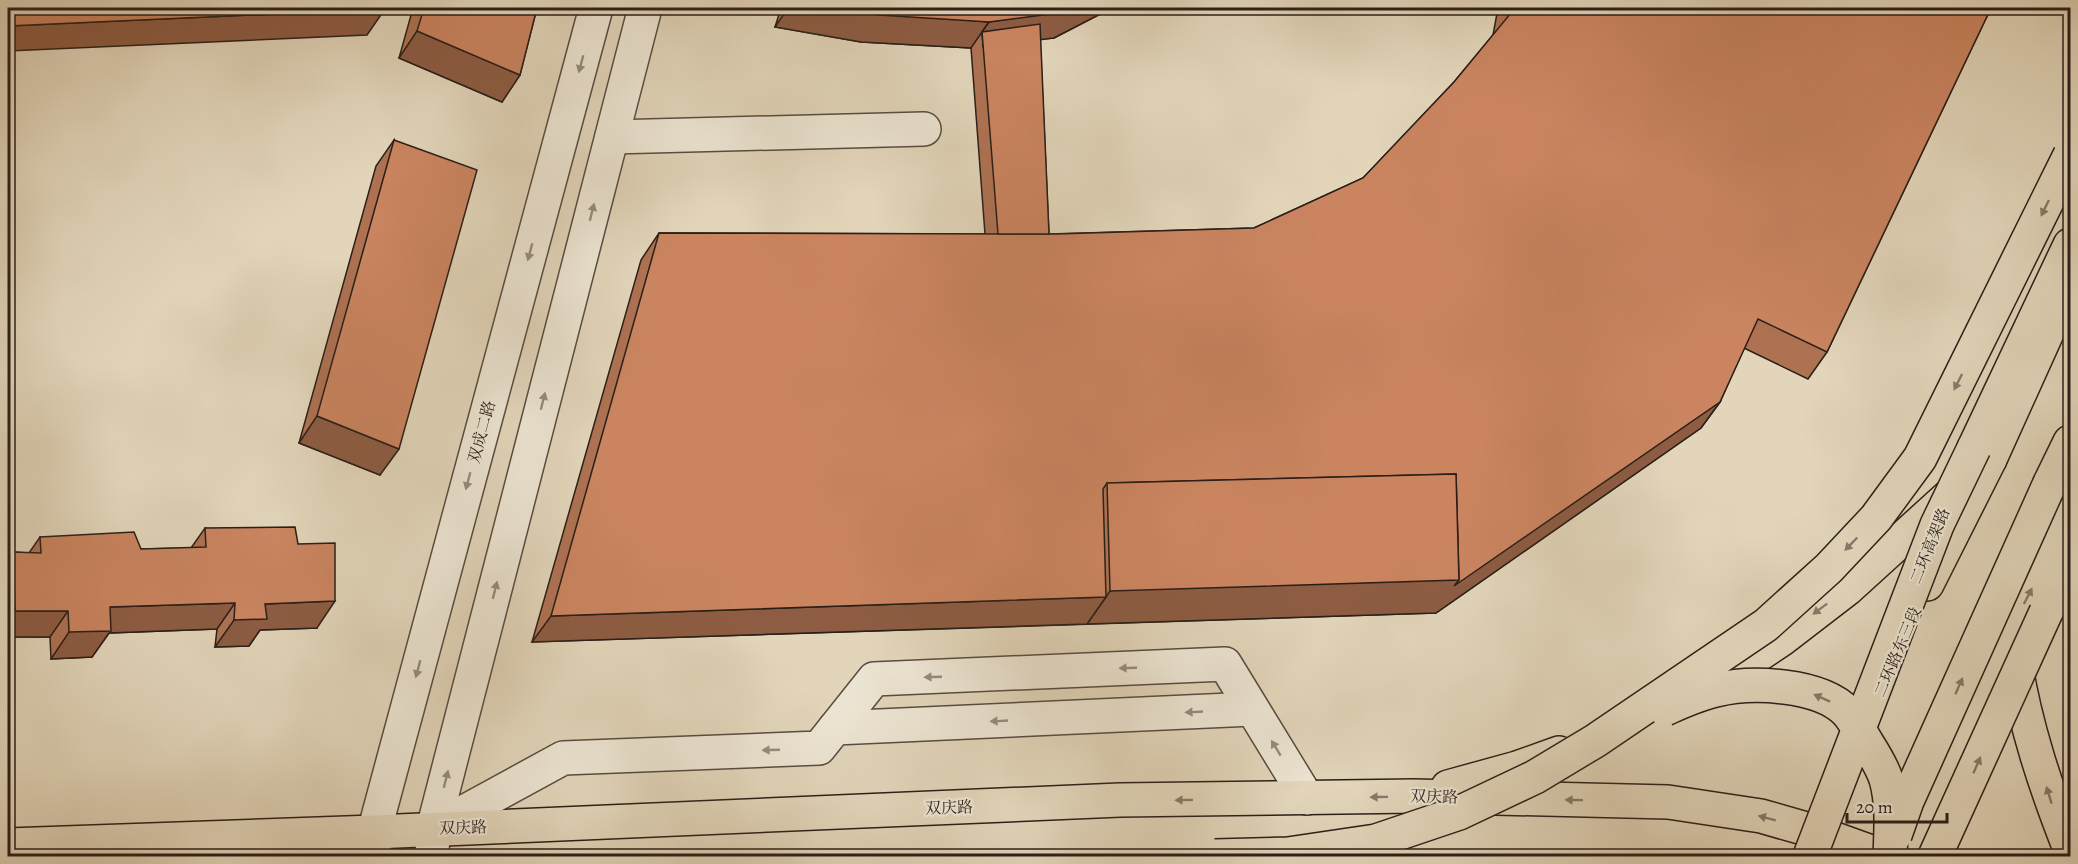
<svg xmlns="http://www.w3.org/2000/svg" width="2078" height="864" viewBox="0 0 2078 864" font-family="Alegreya,'Noto Serif SC',serif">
<rect width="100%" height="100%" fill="#e2d5ba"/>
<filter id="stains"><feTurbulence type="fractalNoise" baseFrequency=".00333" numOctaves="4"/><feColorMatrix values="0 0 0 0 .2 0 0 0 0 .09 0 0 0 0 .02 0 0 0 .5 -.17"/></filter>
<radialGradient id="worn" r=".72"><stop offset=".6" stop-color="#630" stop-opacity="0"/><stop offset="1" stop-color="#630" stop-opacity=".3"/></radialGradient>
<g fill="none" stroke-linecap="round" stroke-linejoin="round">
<g stroke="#584c40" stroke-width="36">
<g id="minor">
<path d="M 612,137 L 924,129"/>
<path d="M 835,728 L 1252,709"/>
<path d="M 433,829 L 563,758 L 819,748 L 874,679 L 1225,664 L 1307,798"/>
<path d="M 374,856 L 374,832 L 596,8"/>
<path d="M 432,856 L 433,829 L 645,8"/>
</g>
</g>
<g stroke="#2a1f18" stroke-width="36">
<g id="major">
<path d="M 1927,584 L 1990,459 L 2070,282"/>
<path d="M 2015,661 C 2025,726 2046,788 2070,849"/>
<path d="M 1698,695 L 1782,639 L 1847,589 L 1990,459"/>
<path d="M 1448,787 L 1517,768 L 1559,753"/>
<path d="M 8,845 L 374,832 L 1120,800 L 1414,796 L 1668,802 L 1761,816 L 1810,830 L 1882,856"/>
<path d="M 1901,856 L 1995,661 L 2070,514"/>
</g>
</g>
<g stroke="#2a1f18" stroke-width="36">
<g id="highway">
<path d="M 1974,448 L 2070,245"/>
<path d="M 2050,483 L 2070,442"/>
<path d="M 2046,612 L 2070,558"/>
</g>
</g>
<use href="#minor" stroke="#ece4d2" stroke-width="33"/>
<use href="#major" stroke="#e2d5ba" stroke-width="33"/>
<use href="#highway" stroke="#e2d5ba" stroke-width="33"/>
<g stroke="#2a1f18" stroke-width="36" stroke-linecap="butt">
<g id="highway-bridge">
<path d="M 1665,709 C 1681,702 1698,694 1716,690 C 1752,681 1820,684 1847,712 C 1855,721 1861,733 1867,743 C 1874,754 1882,767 1886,779 C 1893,804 1891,831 1890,856"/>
<path d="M 1895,835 L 1907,801 L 2050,483"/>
<path d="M 1215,856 L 1288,854 L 1376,841 L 1459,813 L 1535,777 L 1595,741 L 1766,625 L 1829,568 L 1876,518 L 1920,458 L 2070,155"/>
<path d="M 1810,856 L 1937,525 L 1974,448"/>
<path d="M 1935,856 L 2046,612"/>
</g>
</g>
<use href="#highway-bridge" stroke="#e2d5ba" stroke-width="33"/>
</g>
<g fill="#ae7253" stroke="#2a1f18" stroke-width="1.5">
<path d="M 413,8 L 537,8 L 520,75 L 502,102 L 399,58 Z"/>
<path d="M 781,8 L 1110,8 L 1106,11 L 1054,38 L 1040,39 L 1049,234 L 1254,228 L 1363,178 L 1454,82 L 1493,35 L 1498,8 L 1991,8 L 1827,352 L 1808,379 L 1744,348 L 1720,402 L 1701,428 L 1436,613 L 532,642 L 641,260 L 659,233 L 985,234 L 971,48 L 861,42 L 775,27 Z"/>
<path d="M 394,140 L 380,475 L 299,443 L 376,166 Z"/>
<path d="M 205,528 L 298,544 L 317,628 L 260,630 L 249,646 L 215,647 L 217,629 L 109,633 L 92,657 L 51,659 L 50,637 L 8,637 L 8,560 L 13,552 L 29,553 L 40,537 L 141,549 L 191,548 Z"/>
</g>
<g fill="#8d5c43" stroke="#2a1f18" stroke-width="1.5">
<path d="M 788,8 L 835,8 L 989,22 L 971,48 L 861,42 L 775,27 Z"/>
<path d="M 1080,8 L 1110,8 L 1106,11 L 1054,38 L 983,47 L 982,32 L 989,22 Z"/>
<path d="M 385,9 L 367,35 L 8,51 L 8,26 Z"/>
<path d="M 417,31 L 520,75 L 502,102 L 399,58 Z"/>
<path d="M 1720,402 L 1701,428 L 1436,613 L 1087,624 L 1110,591 Z"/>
<path d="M 317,416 L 399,449 L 380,475 L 299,443 Z"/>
<path d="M 1106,597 L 1087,624 L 532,642 L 551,616 Z"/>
<path d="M 335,601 L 317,628 L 260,630 L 249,646 L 215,647 L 234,620 L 265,604 Z"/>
<path d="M 235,603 L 217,629 L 109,633 L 92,657 L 51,659 L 69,632 L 110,607 Z"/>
<path d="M 15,611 L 68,611 L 50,637 L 8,637 L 8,622 Z"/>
</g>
<g fill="#ca8460" stroke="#2a1f18" stroke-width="1.5">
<path d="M 8,8 L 385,8 L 385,9 L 8,26 Z"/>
<path d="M 424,8 L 537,8 L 520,75 L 417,31 Z"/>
<path d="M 835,8 L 1080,8 L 1073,11 L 989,22 L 879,15 Z"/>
<path d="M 1512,8 L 1991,8 L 1827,352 L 1758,319 L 1720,402 L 1454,586 L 1459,580 L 1456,474 L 1107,483 L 1103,489 L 1106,597 L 551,616 L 659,233 L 1056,234 L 1254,228 L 1363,178 L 1454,82 L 1511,13 Z"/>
<path d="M 1040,24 L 1049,234 L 998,234 L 982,32 Z"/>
<path d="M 394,140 L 477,170 L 399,449 L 317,416 Z"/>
<path d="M 1456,474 L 1459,580 L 1110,591 L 1107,483 Z"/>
<path d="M 295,527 L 298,544 L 335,543 L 335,601 L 265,604 L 267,619 L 234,620 L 235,603 L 110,607 L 111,631 L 69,632 L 68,611 L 15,611 L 13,552 L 41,553 L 40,537 L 134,532 L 141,549 L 206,547 L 205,528 Z"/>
</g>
<defs><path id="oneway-solid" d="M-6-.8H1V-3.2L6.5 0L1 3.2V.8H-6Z" transform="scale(1.5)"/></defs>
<g fill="#958b7e">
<use href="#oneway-solid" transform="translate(581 64) rotate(105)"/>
<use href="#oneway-solid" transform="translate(592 212) rotate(-76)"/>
<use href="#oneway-solid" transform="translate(530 252) rotate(105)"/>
<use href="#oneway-solid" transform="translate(543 401) rotate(-76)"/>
<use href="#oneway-solid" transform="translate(468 481) rotate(105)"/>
<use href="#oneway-solid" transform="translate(495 590) rotate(-76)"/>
<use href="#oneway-solid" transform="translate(1128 668) rotate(178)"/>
<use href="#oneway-solid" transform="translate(418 669) rotate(105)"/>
<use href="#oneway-solid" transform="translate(933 677) rotate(178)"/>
<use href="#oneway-solid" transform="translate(1194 712) rotate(177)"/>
<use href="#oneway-solid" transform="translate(999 721) rotate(177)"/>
<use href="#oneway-solid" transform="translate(1276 748) rotate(-121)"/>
<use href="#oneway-solid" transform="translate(771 750) rotate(178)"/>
<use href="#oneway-solid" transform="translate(446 779) rotate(-76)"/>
</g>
<g fill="#867a69">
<use href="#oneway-solid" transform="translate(2045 208) rotate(116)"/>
<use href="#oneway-solid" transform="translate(1958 382) rotate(117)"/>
<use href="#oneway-solid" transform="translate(1851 544) rotate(134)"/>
<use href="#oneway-solid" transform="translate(2028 596) rotate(-63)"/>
<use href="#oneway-solid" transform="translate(1820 609) rotate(143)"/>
<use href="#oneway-solid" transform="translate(1959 686) rotate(-66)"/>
<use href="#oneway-solid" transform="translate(1822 698) rotate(-156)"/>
<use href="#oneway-solid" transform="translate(1977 765) rotate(-66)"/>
<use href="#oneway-solid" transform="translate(2049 795) rotate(-107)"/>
<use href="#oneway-solid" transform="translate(1379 797) rotate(179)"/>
<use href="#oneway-solid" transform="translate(1184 800) rotate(179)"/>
<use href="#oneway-solid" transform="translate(1574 800) rotate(-179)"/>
<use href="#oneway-solid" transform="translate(1767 818) rotate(-165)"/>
</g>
<g text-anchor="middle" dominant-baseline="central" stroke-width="4.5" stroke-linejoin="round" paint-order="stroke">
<g font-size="16" fill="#2a1f18" stroke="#ece4d2">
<text transform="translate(482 432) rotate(-75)">双成二路</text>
<text transform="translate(1930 546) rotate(-68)">二环高架路</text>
<text transform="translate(1898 652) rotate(-67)">二环路东三段</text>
<text transform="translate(1434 797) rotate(1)">双庆路</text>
<text transform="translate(949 808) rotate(-2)">双庆路</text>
<text transform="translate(463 828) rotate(-2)">双庆路</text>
</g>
</g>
<rect width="2078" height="864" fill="none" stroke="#e2d5ba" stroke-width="30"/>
<rect x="9" y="9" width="2060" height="846" fill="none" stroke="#2a1f18" stroke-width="3"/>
<rect x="15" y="15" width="2048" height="834" fill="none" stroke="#2a1f18" stroke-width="1.5"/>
<path d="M1847 813v9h100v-9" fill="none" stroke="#2a1f18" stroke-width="3"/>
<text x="1856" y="813" font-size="18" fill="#2a1f18" stroke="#ece4d2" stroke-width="4.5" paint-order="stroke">20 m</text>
<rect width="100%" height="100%" filter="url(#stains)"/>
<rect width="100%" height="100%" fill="url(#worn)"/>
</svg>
